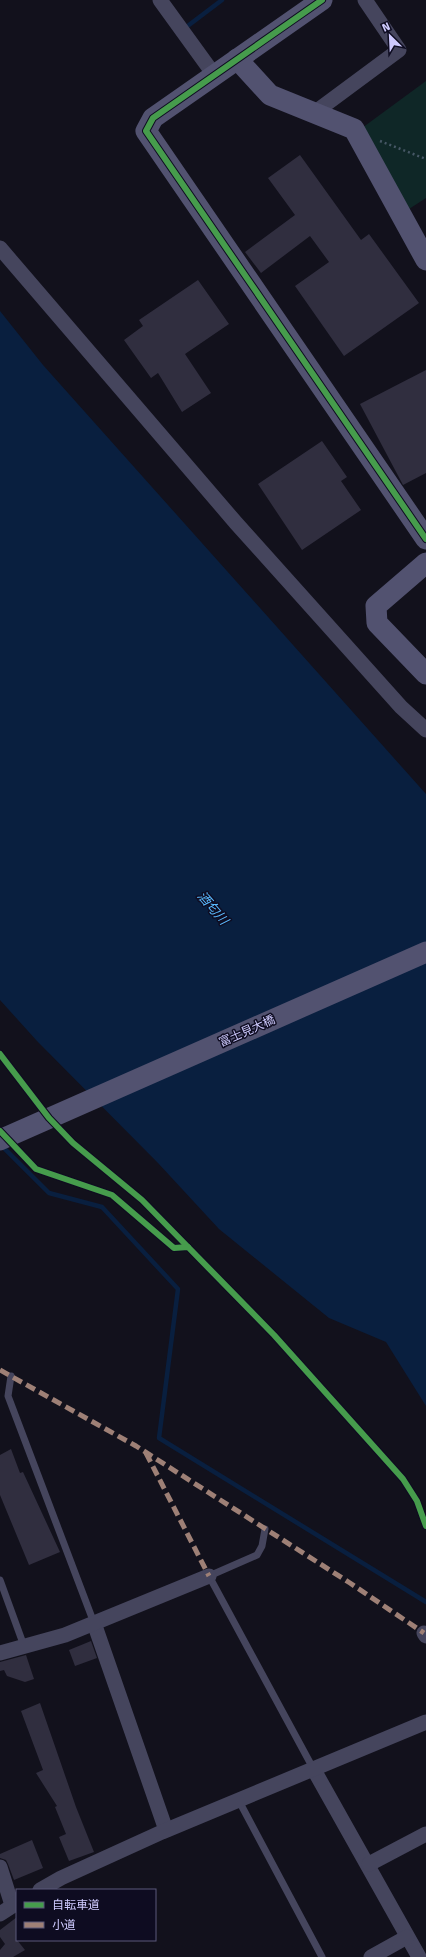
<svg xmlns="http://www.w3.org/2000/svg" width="426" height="1957" viewBox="0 0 426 1957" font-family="'Fira Sans','Noto Sans JP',sans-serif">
<rect width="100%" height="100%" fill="#12111c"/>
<path fill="#0f2727" d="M 426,81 L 426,198 L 409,209 L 362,128 Z"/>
<path fill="#091f3f" d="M 0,311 L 43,365 L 426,794 L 426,1406 L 386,1342 L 329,1318 L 219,1229 L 158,1163 L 37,1041 L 0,1000 Z"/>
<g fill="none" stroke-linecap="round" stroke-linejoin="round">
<g stroke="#091f3f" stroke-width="4.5">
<path d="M 184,26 L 185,28 L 222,0"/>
<path d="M 1,1145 L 49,1193 L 102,1207 L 178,1289 L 159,1438 L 426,1602"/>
</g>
</g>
<g fill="#302e3f">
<path d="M 300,155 L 361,240 L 369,234 L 419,303 L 344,356 L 295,286 L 329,262 L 310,236 L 261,273 L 245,252 L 295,215 L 268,178 Z"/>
<path d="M 198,280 L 229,324 L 185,354 L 211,393 L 182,412 L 158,373 L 151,378 L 124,340 L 143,326 L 139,320 Z"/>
<path d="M 426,370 L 426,473 L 403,485 L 360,404 Z"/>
<path d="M 322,441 L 347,477 L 341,481 L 361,510 L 302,550 L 258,484 Z"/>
<path d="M 11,1449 L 20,1473 L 23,1472 L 60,1552 L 29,1565 L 0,1495 L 0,1455 Z"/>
<path d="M 91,1641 L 97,1658 L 75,1666 L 69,1650 Z"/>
<path d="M 26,1655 L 34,1679 L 25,1682 L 7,1676 L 4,1670 L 0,1671 L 0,1662 Z"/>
<path d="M 40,1703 L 76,1807 L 94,1852 L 69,1861 L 59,1837 L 66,1834 L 55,1807 L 57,1806 L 36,1773 L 43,1770 L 21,1711 Z"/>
<path d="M 32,1840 L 43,1868 L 14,1880 L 8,1864 L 6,1860 L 0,1858 L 0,1854 Z"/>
<path d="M 17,1917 L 17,1940 L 25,1950 L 13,1957 L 0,1957 L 0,1950 L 5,1944 L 0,1937 L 0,1930 Z"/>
</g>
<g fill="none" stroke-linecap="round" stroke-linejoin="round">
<path stroke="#465765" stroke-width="2.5" stroke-dasharray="2 3" stroke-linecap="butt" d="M 380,141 L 426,159"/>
<g stroke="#45455d" stroke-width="7">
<path d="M 11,1376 L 8,1396 L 94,1623"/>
<path d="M 265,1529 L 262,1546 L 257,1555 L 209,1576 L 314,1770"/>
<path d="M 0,1580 L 24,1646"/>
<path d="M 239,1801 L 322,1957"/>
</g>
<g stroke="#45455d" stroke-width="15">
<path d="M 160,0 L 215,76"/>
<path d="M 314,113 L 399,50 L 365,0"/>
<path d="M 0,248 L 236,523 L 401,707 L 426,730"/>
<path d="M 94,1623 L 166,1830"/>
<path d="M 424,1633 L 426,1636"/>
<path d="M 0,1653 L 65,1635 L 209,1576"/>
<path d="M 314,1770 L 419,1957"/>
<path d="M 369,1864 L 426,1834"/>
<path d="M 0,1867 L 12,1905"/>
<path d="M 40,1890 L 61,1878 L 162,1832 L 426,1722"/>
<path d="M 0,1914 L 17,1903"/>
<path d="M 371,1957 L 407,1937"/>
</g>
<g stroke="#525270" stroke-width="21">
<path d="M 322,0 L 153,118 L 146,131 L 426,539"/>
<path d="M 237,59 L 270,95 L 354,129 L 426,260"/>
<path d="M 426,563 L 376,606 L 377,623 L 426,674"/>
<path d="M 0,1140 L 426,952"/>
</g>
<g stroke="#9e8076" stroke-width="5" stroke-dasharray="10 5" stroke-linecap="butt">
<path d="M 0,1370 L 136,1446 L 350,1583 L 424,1633"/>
<path d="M 146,1453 L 209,1576"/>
</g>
<g stroke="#0e0c21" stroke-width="8">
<g id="cycleway">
<path d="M 322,0 L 153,118 L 146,131 L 426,539"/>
<path d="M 0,1054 L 49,1118 L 73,1143 L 142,1200 L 188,1247"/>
<path d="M 0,1131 L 36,1169 L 112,1195 L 174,1248 L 188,1247 L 274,1335 L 403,1479 L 417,1501 L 426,1526"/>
</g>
</g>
<use href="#cycleway" stroke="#469c4c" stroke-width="6"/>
</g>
<g text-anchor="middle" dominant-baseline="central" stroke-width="3" stroke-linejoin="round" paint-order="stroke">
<g font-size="12" fill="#cfcbff" stroke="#0e0c21">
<text transform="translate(247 1031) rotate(-24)">富士見大橋</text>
</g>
<g font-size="13" font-style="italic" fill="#59baff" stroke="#0e0c21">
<text transform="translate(213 908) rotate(49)">酒匂川</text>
</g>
</g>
<rect x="16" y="1889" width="140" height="52" fill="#0e0c21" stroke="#5b587a"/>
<rect x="24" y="1902" width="20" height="6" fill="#469c4c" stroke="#5b587a"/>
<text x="52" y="1909" font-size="12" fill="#cfcbff">自転車道</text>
<rect x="24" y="1922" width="20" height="6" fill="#9e8076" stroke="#5b587a"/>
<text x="52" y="1929" font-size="12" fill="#cfcbff">小道</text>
<g transform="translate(390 36) rotate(336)" stroke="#0e0c21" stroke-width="3" paint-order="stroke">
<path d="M0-3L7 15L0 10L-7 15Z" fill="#cfcbff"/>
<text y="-6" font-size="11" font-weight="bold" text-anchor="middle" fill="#cfcbff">N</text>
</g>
</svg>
